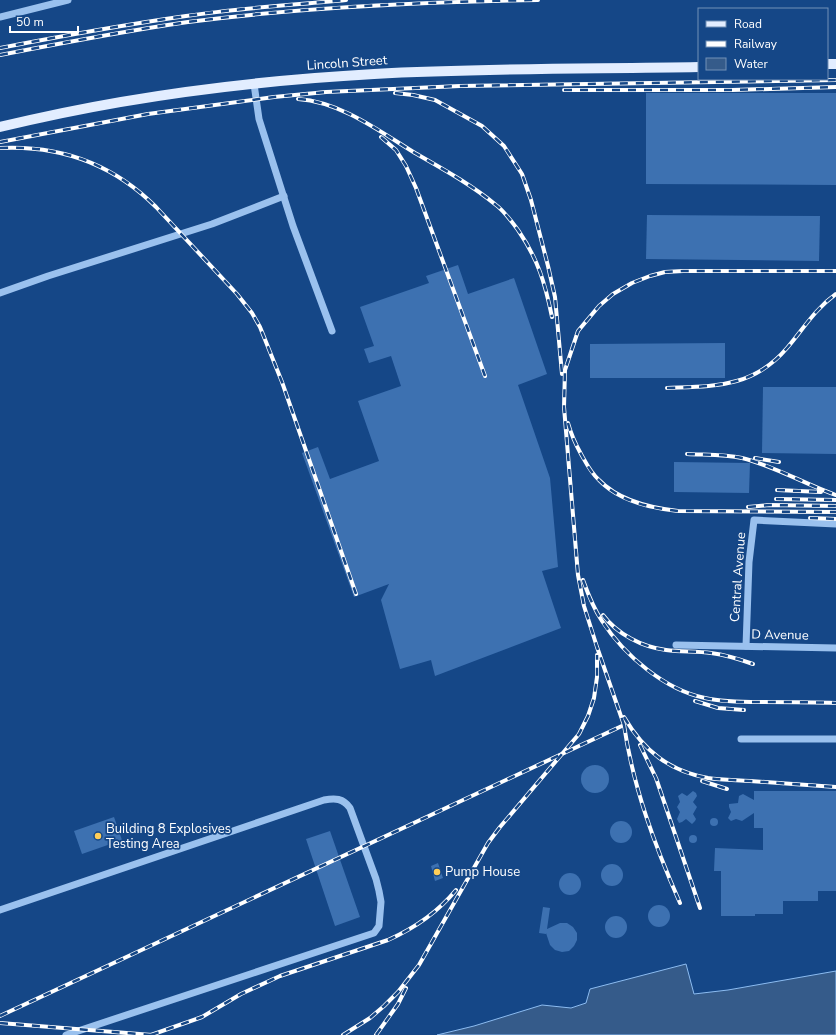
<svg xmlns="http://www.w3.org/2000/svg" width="836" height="1035" viewBox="0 0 836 1035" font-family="'Nunito Sans',sans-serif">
<rect width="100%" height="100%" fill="#154787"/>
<path fill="#355b8a" stroke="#8cbcf1" d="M 686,964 L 694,994 L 728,990 L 836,971 L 836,1035 L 437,1035 L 474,1026 L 542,1005 L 571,1008 L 586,1003 L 590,989 Z"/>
<g fill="#3d71b1">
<path d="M 646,93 L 836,93 L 836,185 L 646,184 Z"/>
<path d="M 647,215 L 820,216 L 819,261 L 646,259 Z"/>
<path d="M 458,265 L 468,294 L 514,278 L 547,374 L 518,385 L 550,478 L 558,567 L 542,571 L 561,628 L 435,676 L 431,660 L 400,669 L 381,600 L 389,584 L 354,597 L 302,453 L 318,447 L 330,479 L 379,461 L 358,401 L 401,386 L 391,356 L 369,363 L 364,349 L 374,346 L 360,307 L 429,283 L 426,276 Z"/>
<path d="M 725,343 L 725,378 L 590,378 L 590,344 Z"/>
<path d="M 763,387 L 836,387 L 836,454 L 762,453 Z"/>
<path d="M 674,462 L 750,463 L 749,493 L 674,492 Z"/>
<circle cx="595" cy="779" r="14"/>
<path d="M 693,791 L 696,793 L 697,796 L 693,802 L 697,807 L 693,814 L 696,819 L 695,821 L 692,824 L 686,819 L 682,822 L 679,823 L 677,819 L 680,812 L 677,807 L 680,802 L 678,796 L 682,793 L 687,796 Z"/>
<path d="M 754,791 L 836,791 L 836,891 L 818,891 L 818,901 L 783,901 L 783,914 L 755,914 L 755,916 L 721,916 L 721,871 L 714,871 L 715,848 L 763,850 L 763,828 L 754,828 L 754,813 L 742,821 L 736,819 L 731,821 L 728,818 L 731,812 L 729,807 L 729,804 L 738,803 L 739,796 L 743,794 L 754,800 Z"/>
<path d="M 114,817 L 122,840 L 82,854 L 74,831 Z"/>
<circle cx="714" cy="822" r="4"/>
<circle cx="621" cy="832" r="11"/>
<path d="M 330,831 L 360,917 L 335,926 L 306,839 Z"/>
<circle cx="693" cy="839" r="4"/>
<path d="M 438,863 L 443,878 L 435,881 L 431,866 Z"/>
<circle cx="612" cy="875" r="11"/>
<circle cx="570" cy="884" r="11"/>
<circle cx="659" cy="916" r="11"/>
<path d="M 543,907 L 550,908 L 547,929 L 560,923 L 567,923 L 573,927 L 577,933 L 577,940 L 574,946 L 569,951 L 562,952 L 555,950 L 550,945 L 546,933 L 546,934 L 539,933 Z"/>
<circle cx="616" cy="927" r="11"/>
</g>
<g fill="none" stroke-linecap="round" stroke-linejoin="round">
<g stroke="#9ac1ee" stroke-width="7">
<path d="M 0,17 L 68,0"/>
<path d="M 254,84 L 259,119 L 293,226 L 332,331"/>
<path d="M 0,293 L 48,276 L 212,224 L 284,196"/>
<path d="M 676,645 L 836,648"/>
<path d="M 746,646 L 749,562 L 754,520 L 836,524"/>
<path d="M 741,739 L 836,739"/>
<path d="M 0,910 L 324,800 C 335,798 343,798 350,808 L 376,879 L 379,891 L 381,902 L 379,926 L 374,933 L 66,1035"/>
</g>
<g stroke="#e2edff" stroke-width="10">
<path d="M 827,64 L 836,64"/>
<path d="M 0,127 C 122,97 249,81 374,74 C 482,68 591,69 699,67"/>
</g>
<g stroke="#fff" stroke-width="4">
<g id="rail">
<path d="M 0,48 C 62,36 123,25 186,16 C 239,8 293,5 346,0"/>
<path d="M 0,55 C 62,43 125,31 188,22 C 304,7 421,2 538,0"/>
<path d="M 564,90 L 732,90 L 836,87"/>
<path d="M 395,93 L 413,95 L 435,100 L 482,126 L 504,146 L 522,174 L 531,200 L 548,266 L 555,297 L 562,374"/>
<path d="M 298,99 C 341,102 379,131 415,153 C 443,169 472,185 496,205 C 504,211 512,222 518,230 C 538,259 545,283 552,317"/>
<path d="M 381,137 L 396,150 L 406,166 L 416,188 L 485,376"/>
<path d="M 0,142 L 148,114 L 274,97 L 326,92 L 460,86 L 836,80"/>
<path d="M 0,148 C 61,145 113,164 156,207 L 237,294 L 252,313 L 260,327 L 282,382 L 356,594"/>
<path d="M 667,388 C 714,386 753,388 787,348 C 804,328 815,309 836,294"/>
<path d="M 568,423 C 571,434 576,445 581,454 C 586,463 591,473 599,480 C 619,501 650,508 678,511 L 836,512"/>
<path d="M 687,454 C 705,455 724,454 742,458 C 775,466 804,484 836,495"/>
<path d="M 755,458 L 779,462"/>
<path d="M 777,490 L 821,492"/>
<path d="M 776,499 L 836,500"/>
<path d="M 748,507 L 769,505 L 836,506"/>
<path d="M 810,518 L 836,519"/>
<path d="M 583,580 C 588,594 594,609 602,621 C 624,655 665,690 705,698 C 723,702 742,702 760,702 C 785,702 811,702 836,703"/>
<path d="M 603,615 C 617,634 642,647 666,650 C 681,652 696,651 711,653 C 726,655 739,659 753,664"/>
<path d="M 695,701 L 718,708 L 744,710"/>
<path d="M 624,717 C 644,751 669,771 708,778 C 722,780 736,780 750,781 C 779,783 807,785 836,787"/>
<path d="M 624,725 C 633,787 655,846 680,903"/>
<path d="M 640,745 L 656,778 L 700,908"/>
<path d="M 702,781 L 727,789"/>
<path d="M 0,1016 L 624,725 L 597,647 L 584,606 L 578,575 L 564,407 L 565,370 L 578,331 L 599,306 L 613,294 L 632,283 L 650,276 L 665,272 L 683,271 L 836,271"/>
<path d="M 0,1023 L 152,1035"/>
<path d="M 151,1035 L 202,1017 L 241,994 L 280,976 L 388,940 C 415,928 438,912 456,890"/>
<path d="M 343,1035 L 370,1018 L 384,1006 L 398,992 L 419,965 L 488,843 L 500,827 L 579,734 L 588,716 L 594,698 L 597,677 L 597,655"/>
<path d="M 376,1035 L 398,1004 L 406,988"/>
</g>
</g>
<use href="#rail" stroke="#154787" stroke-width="2.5" stroke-dasharray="8" stroke-linecap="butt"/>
</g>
<g fill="#ffce58" stroke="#154787" stroke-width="1.5">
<circle cx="98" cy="836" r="4"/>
<circle cx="437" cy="872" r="4"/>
</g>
<g text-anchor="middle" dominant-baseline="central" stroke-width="3.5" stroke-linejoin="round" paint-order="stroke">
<g font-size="13" fill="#fff" stroke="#154787">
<text transform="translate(347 63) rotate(-4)">Lincoln Street</text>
<text transform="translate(738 577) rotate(-86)">Central Avenue</text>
<text transform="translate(780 635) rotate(1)">D Avenue</text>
</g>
<g font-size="13" fill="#fff" stroke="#154787" text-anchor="start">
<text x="106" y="829">Building 8 Explosives<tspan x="106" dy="15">Testing Area</tspan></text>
<text x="445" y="872">Pump House</text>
</g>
</g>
<rect x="698" y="8" width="130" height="72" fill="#154787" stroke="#7391b7"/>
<rect x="706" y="21" width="20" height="6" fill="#e2edff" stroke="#7391b7"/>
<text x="734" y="28" font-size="12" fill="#ffffff">Road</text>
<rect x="706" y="41" width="20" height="6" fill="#ffffff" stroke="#7391b7"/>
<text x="734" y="48" font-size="12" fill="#ffffff">Railway</text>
<rect x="706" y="58" width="20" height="12" fill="#355b8a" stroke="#7391b7"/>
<text x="734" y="68" font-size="12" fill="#ffffff">Water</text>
<path d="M10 26v6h68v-6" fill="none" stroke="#ffffff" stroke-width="2"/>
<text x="16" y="26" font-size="12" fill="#ffffff" stroke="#154787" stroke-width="3" paint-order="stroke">50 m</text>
</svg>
